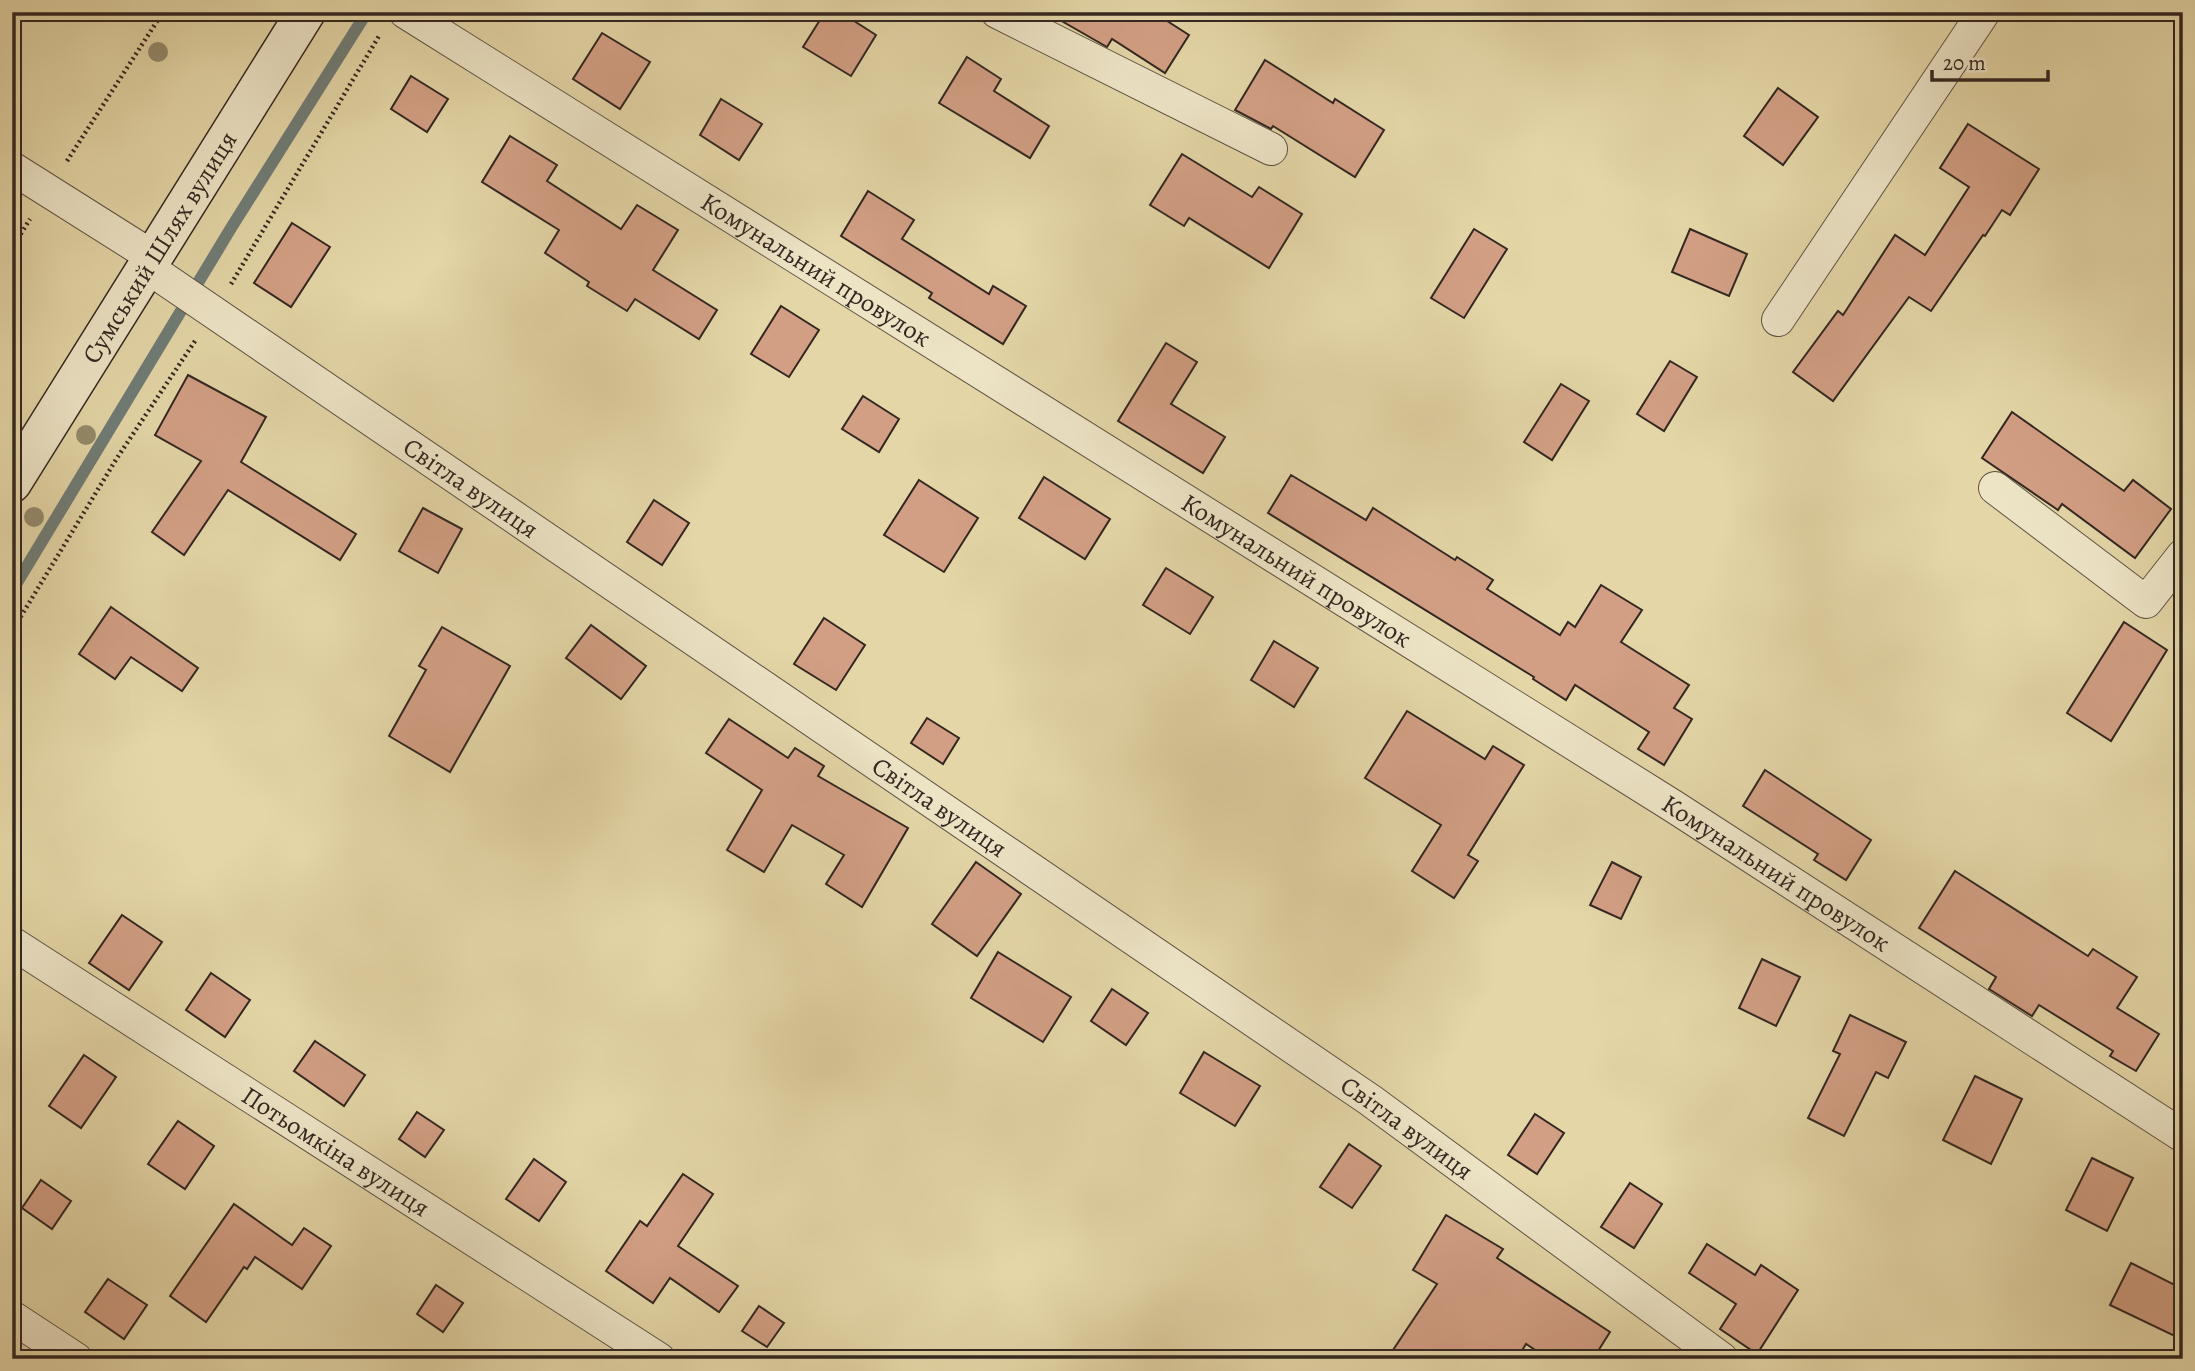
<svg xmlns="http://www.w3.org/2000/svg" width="2195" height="1371" viewBox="0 0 2195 1371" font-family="Alegreya,serif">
<rect width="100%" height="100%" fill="#e4d6a7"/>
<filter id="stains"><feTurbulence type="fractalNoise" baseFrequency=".00286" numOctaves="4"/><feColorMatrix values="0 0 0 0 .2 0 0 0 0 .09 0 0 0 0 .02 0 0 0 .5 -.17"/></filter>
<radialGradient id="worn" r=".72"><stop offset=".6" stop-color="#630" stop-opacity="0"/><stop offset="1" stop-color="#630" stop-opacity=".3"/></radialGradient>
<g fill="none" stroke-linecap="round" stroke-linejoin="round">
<path stroke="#707d77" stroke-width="12" d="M 12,591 L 231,228 L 367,12"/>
</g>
<g fill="#d29f84" stroke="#332721" stroke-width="2">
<path d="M 825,12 L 840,12 L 876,35 L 851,76 L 803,47 Z"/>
<path d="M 1046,12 L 1153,12 L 1189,35 L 1165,73 L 1112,39 L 1107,47 Z"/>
<path d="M 602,33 L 650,62 L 620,109 L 573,79 Z"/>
<path d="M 967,57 L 1001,79 L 994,91 L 1049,126 L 1030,158 L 939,103 Z"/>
<path d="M 1265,60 L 1333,103 L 1335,99 L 1384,130 L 1355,177 L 1273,126 L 1271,129 L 1235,110 Z"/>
<path d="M 411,76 L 448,99 L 427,132 L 391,109 Z"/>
<path d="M 1778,88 L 1818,117 L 1783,165 L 1744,136 Z"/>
<path d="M 721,99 L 762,124 L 739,160 L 700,135 Z"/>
<path d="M 1968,124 L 2039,169 L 2010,215 L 2002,210 L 1985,236 L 1983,235 L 1931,311 L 1909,297 L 1833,401 L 1793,372 L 1838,311 L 1843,315 L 1895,235 L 1925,255 L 1969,187 L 1940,168 Z"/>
<path d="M 510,136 L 557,165 L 547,181 L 621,229 L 637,205 L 678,230 L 653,270 L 717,310 L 699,339 L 635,299 L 627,311 L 587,286 L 589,282 L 545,253 L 559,230 L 482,182 Z"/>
<path d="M 1182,154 L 1252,197 L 1259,187 L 1302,214 L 1269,268 L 1189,218 L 1184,226 L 1150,205 Z"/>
<path d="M 868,191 L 914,220 L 902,239 L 989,294 L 993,286 L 1026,306 L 1003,344 L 929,298 L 932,293 L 841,236 Z"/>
<path d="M 292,223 L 330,247 L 291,307 L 254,283 Z"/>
<path d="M 1474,229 L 1507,249 L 1464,318 L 1431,298 Z"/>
<path d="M 1690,229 L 1747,254 L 1729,296 L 1672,272 Z"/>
<path d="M 781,306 L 819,330 L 789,377 L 751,354 Z"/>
<path d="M 1166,343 L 1197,362 L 1171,404 L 1225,437 L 1203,473 L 1118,421 Z"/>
<path d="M 1670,361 L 1697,377 L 1664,431 L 1637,414 Z"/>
<path d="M 188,375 L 266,417 L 241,462 L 356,534 L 340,560 L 228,490 L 184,555 L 152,532 L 201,461 L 155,435 Z"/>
<path d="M 1561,384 L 1589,401 L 1552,460 L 1524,442 Z"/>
<path d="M 863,396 L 899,419 L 879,452 L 842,429 Z"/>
<path d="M 2012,412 L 2124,491 L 2133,480 L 2171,509 L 2135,558 L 2062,504 L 2058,510 L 1982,458 Z"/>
<path d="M 1291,475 L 1366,520 L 1373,508 L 1455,560 L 1457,557 L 1493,580 L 1487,589 L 1560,635 L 1568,622 L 1575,627 L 1601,585 L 1642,610 L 1621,642 L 1689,685 L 1674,708 L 1692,719 L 1664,765 L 1638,749 L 1649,732 L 1575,685 L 1566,700 L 1533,679 L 1534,677 L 1268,513 Z"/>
<path d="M 1044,477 L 1110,519 L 1085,559 L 1019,518 Z"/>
<path d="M 919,480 L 978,518 L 944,572 L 884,535 Z"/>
<path d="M 654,500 L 689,523 L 662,565 L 627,542 Z"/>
<path d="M 423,508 L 462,529 L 438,573 L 399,551 Z"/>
<path d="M 1166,568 L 1213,597 L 1190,634 L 1143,605 Z"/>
<path d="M 111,607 L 198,668 L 182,691 L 131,657 L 115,679 L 79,654 Z"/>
<path d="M 824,618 L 865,645 L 836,690 L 794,664 Z"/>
<path d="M 2124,622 L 2167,650 L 2111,741 L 2067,713 Z"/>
<path d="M 591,625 L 646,666 L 621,699 L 566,658 Z"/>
<path d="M 442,627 L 510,666 L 450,772 L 389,736 L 426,670 L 419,666 Z"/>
<path d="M 1274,641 L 1318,668 L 1294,707 L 1251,680 Z"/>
<path d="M 1407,711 L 1485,759 L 1493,746 L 1524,765 L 1468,855 L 1478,861 L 1454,898 L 1412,871 L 1441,825 L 1365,778 Z"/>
<path d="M 927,718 L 959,738 L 943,764 L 911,743 Z"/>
<path d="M 729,719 L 788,758 L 795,748 L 824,766 L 818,776 L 908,828 L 862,907 L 826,884 L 844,855 L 792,825 L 764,872 L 727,850 L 762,790 L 706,753 Z"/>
<path d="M 1765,770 L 1871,840 L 1846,880 L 1814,860 L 1818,854 L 1743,806 Z"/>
<path d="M 976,862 L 1021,894 L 977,956 L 932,924 Z"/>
<path d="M 1612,862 L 1641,877 L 1621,919 L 1590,905 Z"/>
<path d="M 1955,871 L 2088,956 L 2093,949 L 2137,977 L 2117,1008 L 2159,1034 L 2136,1071 L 2110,1056 L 2113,1051 L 2039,1005 L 2032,1016 L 1989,989 L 1996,977 L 1919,928 Z"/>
<path d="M 122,915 L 162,942 L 129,990 L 89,963 Z"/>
<path d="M 998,952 L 1071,997 L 1043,1042 L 971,998 Z"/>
<path d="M 1762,959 L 1800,977 L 1776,1026 L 1739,1008 Z"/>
<path d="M 211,973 L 250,1000 L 225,1037 L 186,1010 Z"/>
<path d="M 1112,989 L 1148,1013 L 1126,1045 L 1091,1021 Z"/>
<path d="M 1850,1015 L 1906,1042 L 1888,1078 L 1876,1072 L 1844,1136 L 1808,1118 L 1840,1054 L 1833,1051 Z"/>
<path d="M 315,1041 L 365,1075 L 344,1106 L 294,1071 Z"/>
<path d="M 1204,1052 L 1260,1086 L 1235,1126 L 1180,1093 Z"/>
<path d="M 84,1055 L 116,1077 L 81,1128 L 49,1106 Z"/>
<path d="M 1975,1076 L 2022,1099 L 1991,1164 L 1943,1140 Z"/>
<path d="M 417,1112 L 444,1130 L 425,1157 L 399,1139 Z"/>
<path d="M 1535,1114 L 1564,1133 L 1537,1174 L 1508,1155 Z"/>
<path d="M 178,1121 L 214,1146 L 185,1189 L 148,1164 Z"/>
<path d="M 1349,1144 L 1381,1166 L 1352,1208 L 1320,1187 Z"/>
<path d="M 2092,1158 L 2133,1178 L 2107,1231 L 2066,1210 Z"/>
<path d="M 534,1159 L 566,1182 L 539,1221 L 506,1199 Z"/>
<path d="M 683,1174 L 713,1194 L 678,1246 L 738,1286 L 719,1312 L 670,1278 L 653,1303 L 606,1271 L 640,1221 L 647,1226 Z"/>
<path d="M 41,1180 L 71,1201 L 52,1229 L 22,1208 Z"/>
<path d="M 1630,1183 L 1662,1204 L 1634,1248 L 1601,1227 Z"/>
<path d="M 234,1204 L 292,1245 L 304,1228 L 331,1246 L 302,1289 L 255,1257 L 247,1269 L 244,1267 L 206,1322 L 170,1296 Z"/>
<path d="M 1446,1215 L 1503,1249 L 1497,1258 L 1610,1332 L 1593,1359 L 1549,1359 L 1526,1344 L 1517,1359 L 1387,1359 L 1437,1284 L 1413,1270 Z"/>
<path d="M 1707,1244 L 1755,1275 L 1761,1265 L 1798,1290 L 1757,1354 L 1720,1329 L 1736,1304 L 1689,1273 Z"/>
<path d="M 2131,1263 L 2183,1289 L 2183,1340 L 2110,1305 Z"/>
<path d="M 108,1279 L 147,1305 L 124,1339 L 85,1312 Z"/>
<path d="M 436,1285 L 463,1303 L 443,1332 L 417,1314 Z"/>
<path d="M 759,1306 L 784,1323 L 767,1347 L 742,1331 Z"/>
</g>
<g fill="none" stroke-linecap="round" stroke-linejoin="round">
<g stroke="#5f5342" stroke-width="34">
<g id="minor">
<path id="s1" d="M 405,12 L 1673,806 L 2183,1136"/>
<path d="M 997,12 L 1271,149"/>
<path d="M 12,168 L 153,257"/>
<path id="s2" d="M 147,267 L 1370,1100 L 1722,1359"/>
<path d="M 1778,320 L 1984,12"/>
<path d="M 1995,488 L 2146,602 L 2183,555"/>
<path id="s3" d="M 12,943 L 659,1359"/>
<path d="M 12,1317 L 76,1359"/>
</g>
</g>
<g stroke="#332721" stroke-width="41">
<g id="secondary">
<path id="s4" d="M 12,483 L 306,12"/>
</g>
</g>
<g stroke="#332721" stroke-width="4.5" stroke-dasharray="2 3.5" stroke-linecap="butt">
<path d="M 67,161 L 163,12"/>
<path d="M 12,248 L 30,219"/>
<path d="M 231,284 L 379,36"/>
<path d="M 12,631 L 117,458 L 195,341"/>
</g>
<use href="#minor" stroke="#ede4c6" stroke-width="32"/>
<use href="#secondary" stroke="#ede4c6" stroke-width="38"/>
</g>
<g fill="#948b6c">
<circle cx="158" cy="52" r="10"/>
<circle cx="86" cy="435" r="10"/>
<circle cx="34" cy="517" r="10"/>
</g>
<g text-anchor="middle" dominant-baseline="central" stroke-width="5" stroke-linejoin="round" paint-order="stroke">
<g font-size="26" fill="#332721" stroke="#ede4c6">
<text stroke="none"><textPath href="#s4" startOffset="278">Сумський Шлях вулиця</textPath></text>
<text stroke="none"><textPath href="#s1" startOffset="485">Комунальний провулок</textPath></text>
<text stroke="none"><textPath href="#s2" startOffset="392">Світла вулиця</textPath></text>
<text stroke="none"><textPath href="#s1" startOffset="1052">Комунальний провулок</textPath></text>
<text stroke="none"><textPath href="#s2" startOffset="959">Світла вулиця</textPath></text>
<text stroke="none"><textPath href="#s1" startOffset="1619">Комунальний провулок</textPath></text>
<text stroke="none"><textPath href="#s2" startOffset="1526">Світла вулиця</textPath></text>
<text stroke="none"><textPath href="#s3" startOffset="385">Потьомкіна вулиця</textPath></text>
</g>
</g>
<rect width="2195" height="1371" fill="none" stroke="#e4d6a7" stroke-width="42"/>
<rect x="14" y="14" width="2167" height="1343" fill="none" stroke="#332721" stroke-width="3.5"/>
<rect x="21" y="21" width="2153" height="1329" fill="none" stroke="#332721" stroke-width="2"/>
<path d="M1932 70v10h116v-10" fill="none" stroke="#332721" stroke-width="3.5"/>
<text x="1943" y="70" font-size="21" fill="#332721" stroke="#ede4c6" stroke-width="5" paint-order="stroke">20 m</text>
<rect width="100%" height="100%" filter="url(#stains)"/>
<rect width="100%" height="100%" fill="url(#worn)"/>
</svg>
